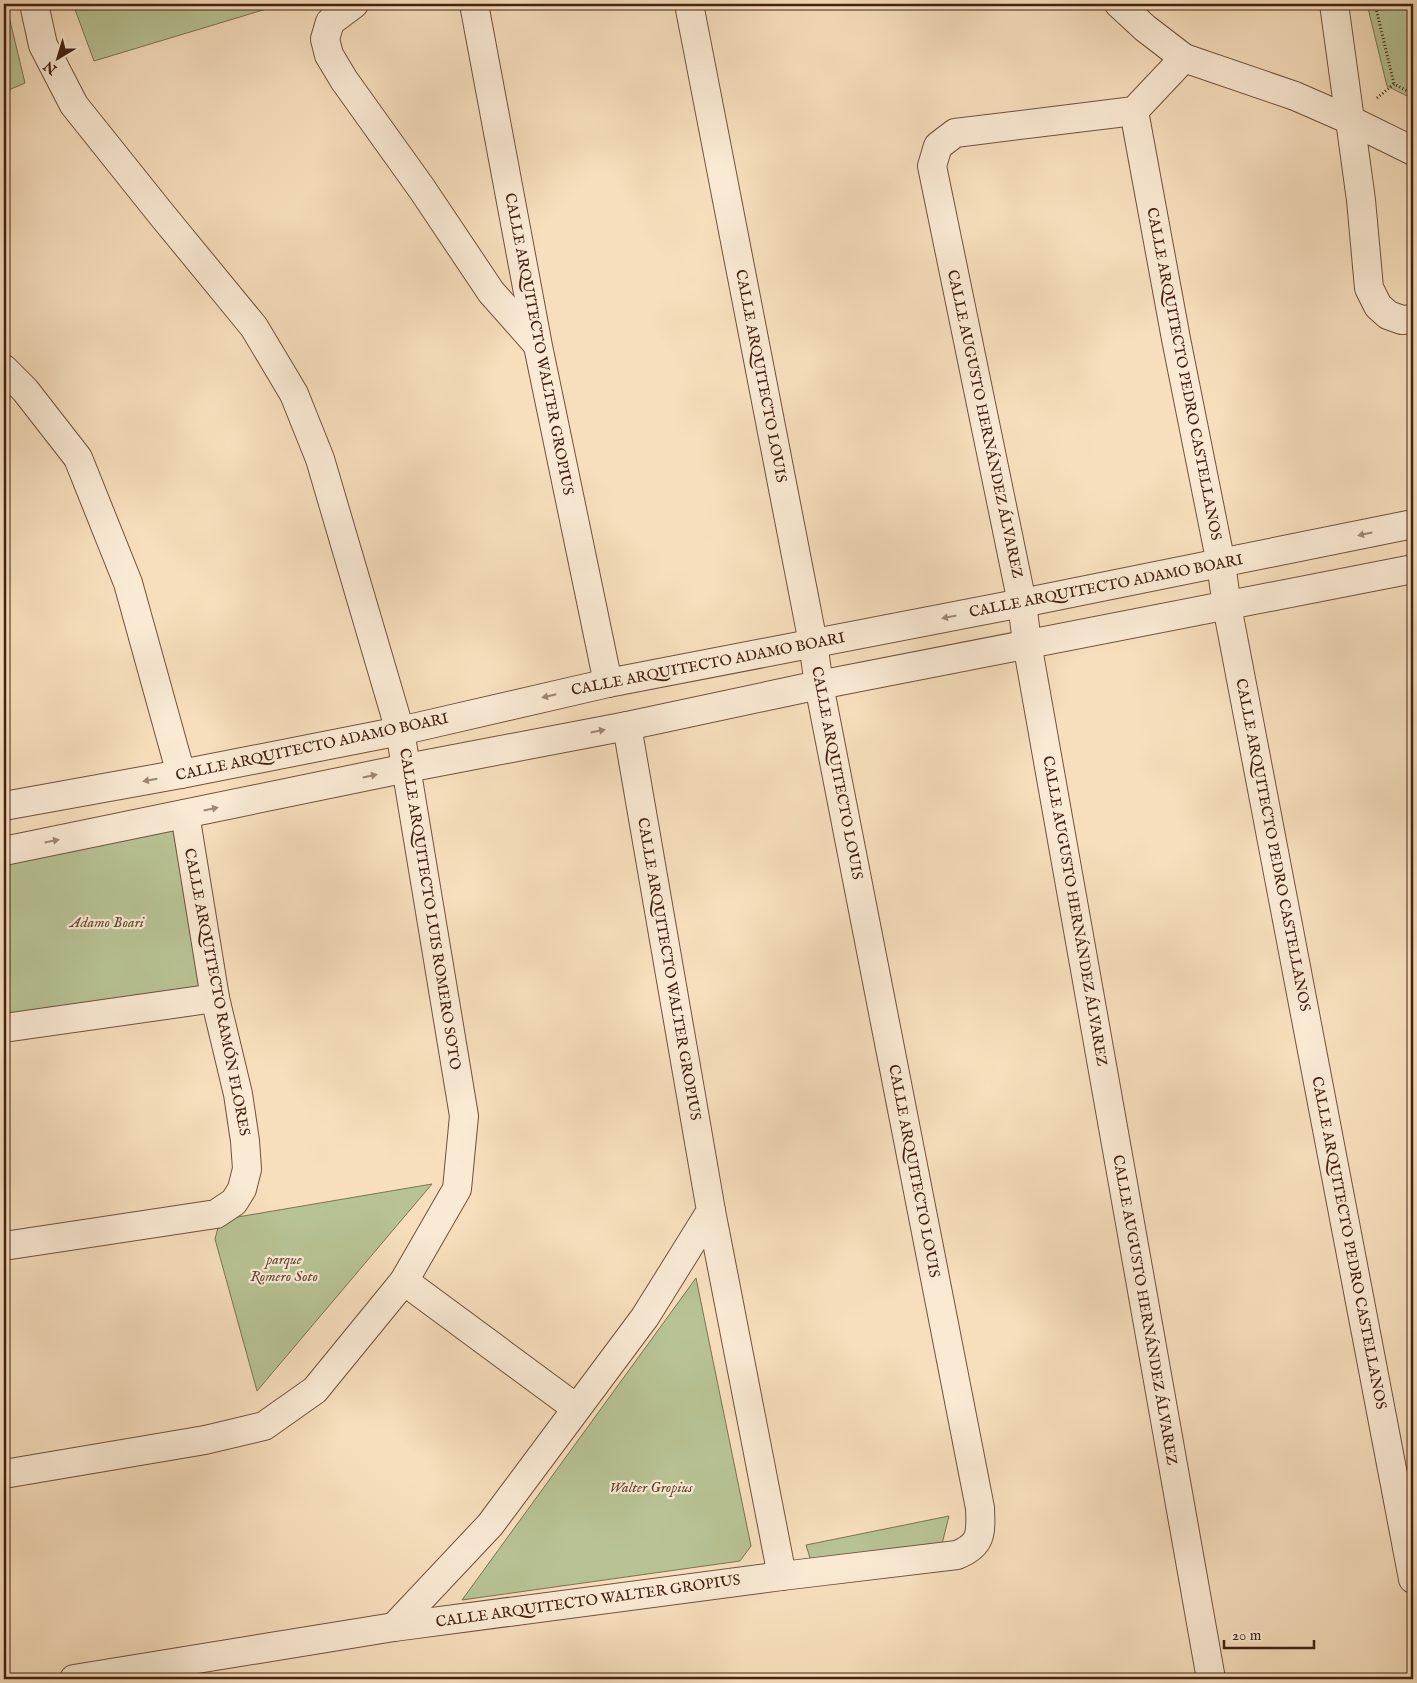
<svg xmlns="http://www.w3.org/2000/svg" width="1417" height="1683" viewBox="0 0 1417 1683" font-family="'IM FELL English',serif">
<rect width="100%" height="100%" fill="#f7dfbd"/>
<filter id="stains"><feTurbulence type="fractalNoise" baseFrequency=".004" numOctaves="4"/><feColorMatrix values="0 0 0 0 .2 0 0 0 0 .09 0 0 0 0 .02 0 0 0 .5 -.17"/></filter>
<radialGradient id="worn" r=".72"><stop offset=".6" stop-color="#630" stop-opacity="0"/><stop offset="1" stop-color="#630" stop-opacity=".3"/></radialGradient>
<g fill="#b8c395" stroke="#7e7253">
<path d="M 4,4 L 6,4 L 25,83 L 4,92 Z"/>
<path d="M 73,4 L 283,4 L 94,61 Z"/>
<path d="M 1367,4 L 1413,4 L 1413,99 L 1387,86 Z"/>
<path d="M 185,814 L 215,998 L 4,1028 L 4,851 Z"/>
<path d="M 432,1184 L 257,1391 L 215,1239 L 220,1220 Z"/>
<path d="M 696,1278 L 751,1546 L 740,1561 L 462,1600 Z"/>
<path d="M 949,1516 L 942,1544 L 811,1561 L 806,1545 Z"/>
</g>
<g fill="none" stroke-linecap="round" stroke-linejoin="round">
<g stroke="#71513c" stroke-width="30">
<g id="minor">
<path d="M 354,4 L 330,22 L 325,39 L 329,55 L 344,80 L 422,189 L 491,292 L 537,344"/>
<path d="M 474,4 L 538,346 L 608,683"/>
<path d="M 1119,4 L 1145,28 L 1184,58 L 1295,96 L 1350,120 L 1413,151"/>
<path d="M 1334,4 L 1361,200 L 1369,288 L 1378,306 L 1388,315 L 1402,320 L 1413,319"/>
<path d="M 1184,58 L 1134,111 L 955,133 L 938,146 L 932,166 L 1022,603 L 1027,643 L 1211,1679"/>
<path d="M 1134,111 L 1176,339 L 1221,564 L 1227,606 L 1413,1579"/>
<path d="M 4,369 L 25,390 L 78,458 L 128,583 L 181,774"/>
<path d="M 4,1028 L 215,998"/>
<path d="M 711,1211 L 782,1576"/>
<path d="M 4,1246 L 216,1214 L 234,1202 L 242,1189 L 247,1169 L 245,1141 L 238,1094 L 215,998 L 185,814"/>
<path d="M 404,1281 L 576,1408"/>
<path d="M 4,1474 L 205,1440 L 264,1426 L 315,1390 L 404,1281 L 457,1189 L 464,1116 L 400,731 L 320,459 L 294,394 L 254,327 L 162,215 L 74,105 L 43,45 L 34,4"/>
<path d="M 394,1627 L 490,1525 L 645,1317 L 711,1211 L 627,726"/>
<path d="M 74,1679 L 394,1627 L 782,1576 L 957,1555 C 982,1545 981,1533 980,1508 L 819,685 L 813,643 L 689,4"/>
</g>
</g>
<g stroke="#71513c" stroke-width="30">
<g id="tertiary">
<path d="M 4,806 L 181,774 L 400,731 L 608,683 L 1022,603 L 1413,524"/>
<path d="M 4,851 L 407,768 L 627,726 L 819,685 L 1413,569"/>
</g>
</g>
<g stroke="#421" stroke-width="3" stroke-dasharray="1 2.5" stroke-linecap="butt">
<path d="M 1375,4 L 1394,84"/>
<path d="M 1377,98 L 1394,84 L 1413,94"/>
</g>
<use href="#minor" stroke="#faead4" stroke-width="28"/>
<use href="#tertiary" stroke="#faead4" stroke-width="28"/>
</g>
<defs><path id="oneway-solid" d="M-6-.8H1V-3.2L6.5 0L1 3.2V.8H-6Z" transform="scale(1.25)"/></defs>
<g fill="#9f8672">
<use href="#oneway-solid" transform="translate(1365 534) rotate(168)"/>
<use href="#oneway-solid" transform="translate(949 617) rotate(169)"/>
<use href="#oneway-solid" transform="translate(549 696) rotate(167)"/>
<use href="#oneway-solid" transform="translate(598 731) rotate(-11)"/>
<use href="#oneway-solid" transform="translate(370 776) rotate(-12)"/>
<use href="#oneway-solid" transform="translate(150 780) rotate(170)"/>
<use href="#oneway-solid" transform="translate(211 809) rotate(-12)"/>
<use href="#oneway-solid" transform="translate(52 841) rotate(-11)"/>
</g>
<g text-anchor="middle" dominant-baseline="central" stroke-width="4.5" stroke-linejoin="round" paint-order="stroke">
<g font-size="15" fill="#421" stroke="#faead4">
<text transform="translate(539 344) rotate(79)">CALLE ARQUITECTO WALTER GROPIUS</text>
<text transform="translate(1184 374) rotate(79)">CALLE ARQUITECTO PEDRO CASTELLANOS</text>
<text transform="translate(761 376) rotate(79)">CALLE ARQUITECTO LOUIS</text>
<text transform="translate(985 424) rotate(78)">CALLE AUGUSTO HERNÁNDEZ ÁLVAREZ</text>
<text transform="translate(1106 586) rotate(-11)">CALLE ARQUITECTO ADAMO BOARI</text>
<text transform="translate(708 664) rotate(-11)">CALLE ARQUITECTO ADAMO BOARI</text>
<text transform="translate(312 747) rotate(-12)">CALLE ARQUITECTO ADAMO BOARI</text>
<text transform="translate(837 773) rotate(79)">CALLE ARQUITECTO LOUIS</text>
<text transform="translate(1273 845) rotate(79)">CALLE ARQUITECTO PEDRO CASTELLANOS</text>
<text transform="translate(430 909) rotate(81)">CALLE ARQUITECTO LUIS ROMERO SOTO</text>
<text transform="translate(1075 911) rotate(80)">CALLE AUGUSTO HERNÁNDEZ ÁLVAREZ</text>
<text transform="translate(669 969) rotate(80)">CALLE ARQUITECTO WALTER GROPIUS</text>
<text transform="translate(217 992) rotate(79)">CALLE ARQUITECTO RAMÓN FLORES</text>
<text transform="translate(914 1171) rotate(79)">CALLE ARQUITECTO LOUIS</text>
<text transform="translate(1349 1243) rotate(79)">CALLE ARQUITECTO PEDRO CASTELLANOS</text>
<text transform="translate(1145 1310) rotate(80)">CALLE AUGUSTO HERNÁNDEZ ÁLVAREZ</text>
<text transform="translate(588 1601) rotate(-8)">CALLE ARQUITECTO WALTER GROPIUS</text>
</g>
<g font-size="15" font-style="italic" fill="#614a32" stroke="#faead4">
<text x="107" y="922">Adamo Boari</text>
<text x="284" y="1259">parque<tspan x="284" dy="17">Romero Soto</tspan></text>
<text x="651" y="1487">Walter Gropius</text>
</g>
</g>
<rect width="1417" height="1683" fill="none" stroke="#f7dfbd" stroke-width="20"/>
<rect x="5" y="5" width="1407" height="1673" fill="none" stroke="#421" stroke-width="2.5"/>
<rect x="10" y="10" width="1397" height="1663" fill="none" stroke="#421"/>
<g transform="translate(58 58) rotate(218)" stroke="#faead4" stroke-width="4" paint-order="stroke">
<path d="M0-4L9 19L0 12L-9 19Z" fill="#442211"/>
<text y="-8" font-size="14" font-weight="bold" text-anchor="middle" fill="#442211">N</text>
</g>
<path d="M1224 1640v8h90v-8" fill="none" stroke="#442211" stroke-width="2.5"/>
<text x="1232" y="1640" font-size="15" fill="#442211" stroke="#faead4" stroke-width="4" paint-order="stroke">20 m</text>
<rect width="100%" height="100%" filter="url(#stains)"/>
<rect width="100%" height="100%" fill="url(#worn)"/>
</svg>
